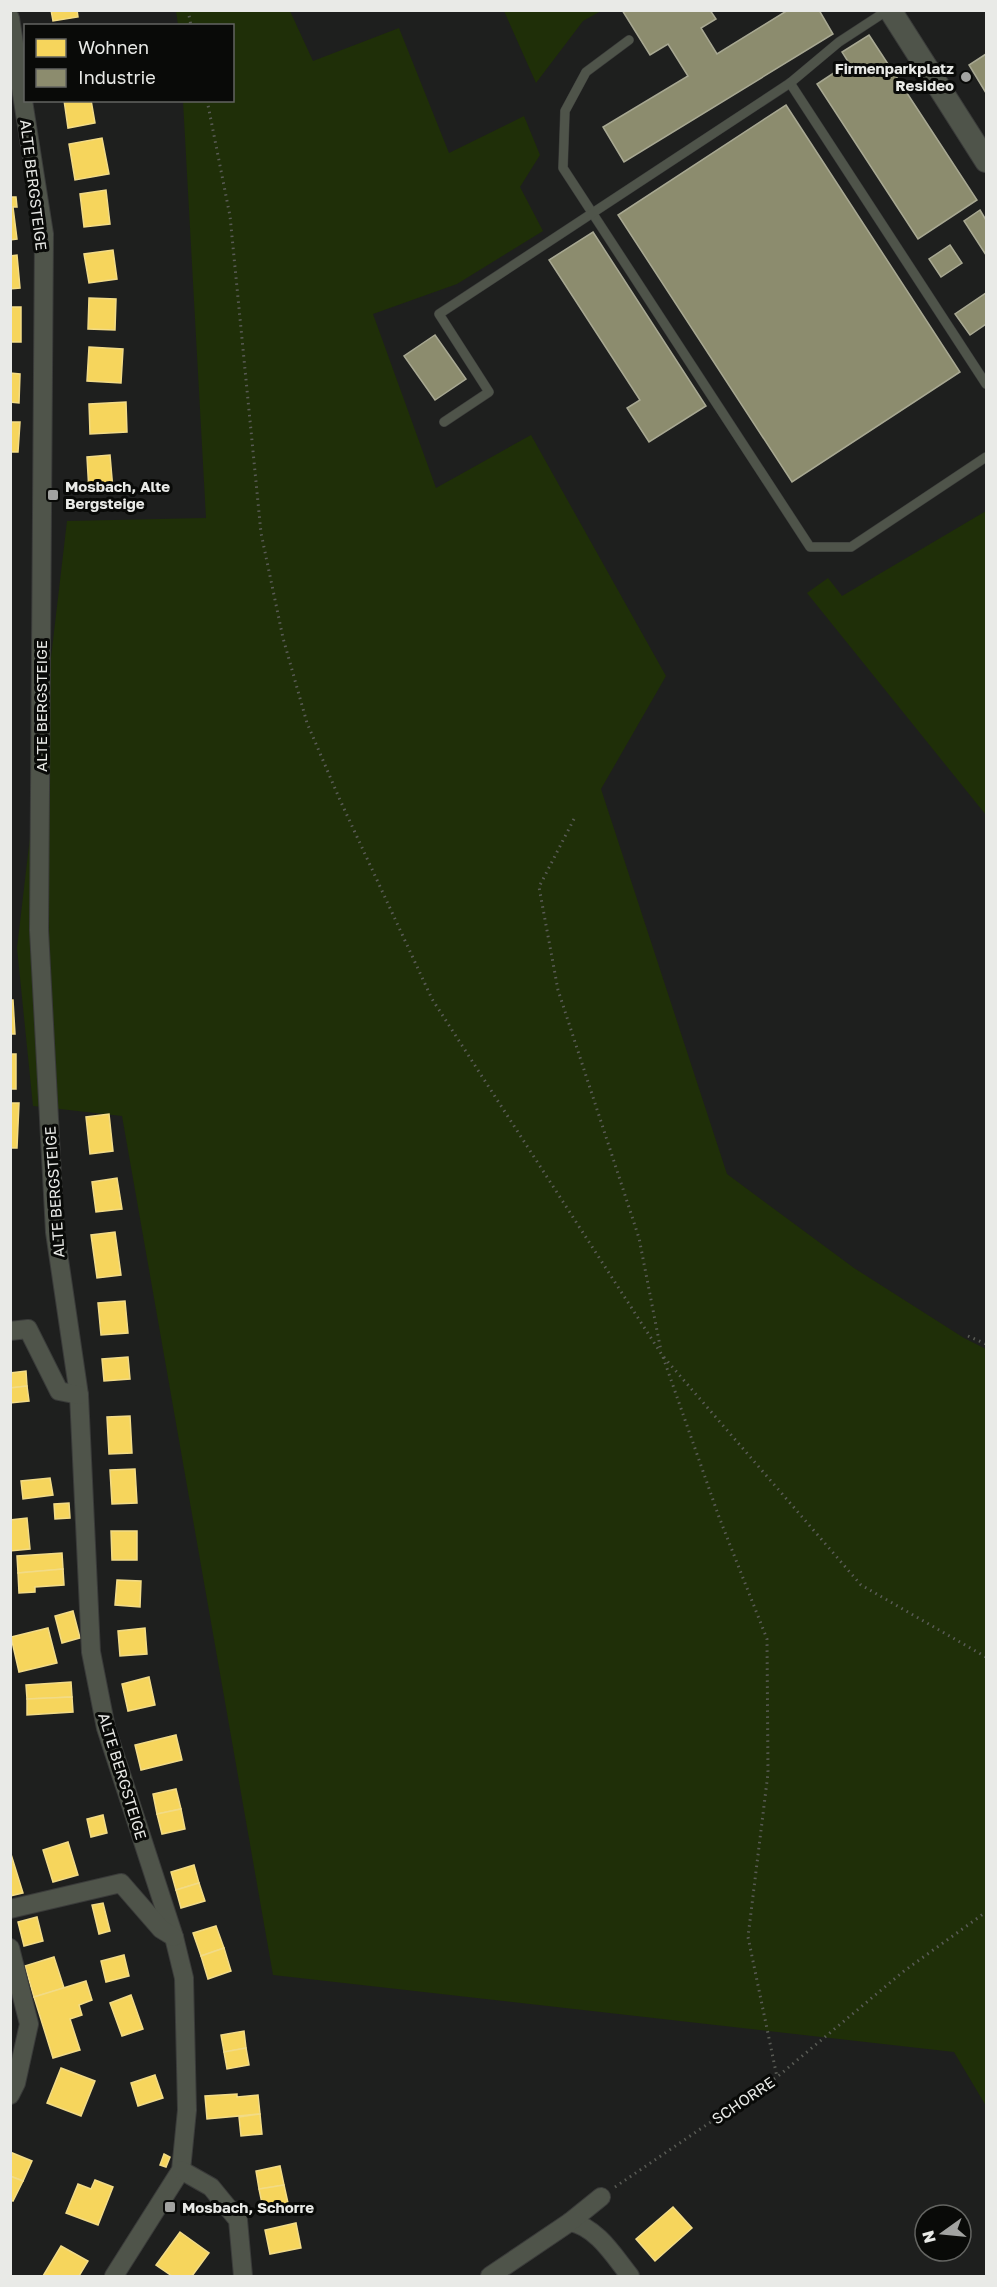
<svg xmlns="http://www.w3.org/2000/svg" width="997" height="2287" viewBox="0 0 997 2287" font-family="'Golos Text',sans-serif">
<rect width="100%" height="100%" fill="#1e1f1e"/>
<g fill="#1f2f08">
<path d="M 176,11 L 290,11 L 313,61 L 399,28 L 449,153 L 524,116 L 540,155 L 520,187 L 543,231 L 457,284 L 373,314 L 436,488 L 531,435 L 666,676 L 601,789 L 727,1174 L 854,1268 L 964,1338 L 986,1349 L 986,2106 L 954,2052 L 273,1975 L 122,1116 L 33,1106 L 17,948 L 67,521 L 206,518 L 183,101 L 232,100 L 232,26 L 178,25 Z"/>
<path d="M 504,11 L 601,11 L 583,21 L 536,83 Z"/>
<path d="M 986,511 L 986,815 L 807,593 L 828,578 L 842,596 Z"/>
</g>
<g fill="#f6d55c" stroke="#f2db86" stroke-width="1.5">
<path d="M 51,10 L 77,10 L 78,17 L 53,21 Z"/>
<path d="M 64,100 L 91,100 L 95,123 L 68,128 Z"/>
<path d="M 102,138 L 109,174 L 75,180 L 69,144 Z"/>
<path d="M 106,190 L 110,224 L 84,227 L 80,194 Z"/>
<path d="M 10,197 L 16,197 L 17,207 L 13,207 L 17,239 L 10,240 Z"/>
<path d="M 113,250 L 117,279 L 89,283 L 84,254 Z"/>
<path d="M 17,255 L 20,288 L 10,289 L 10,256 Z"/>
<path d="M 89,298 L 116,299 L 115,330 L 88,329 Z"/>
<rect x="10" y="307" width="11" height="35"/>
<path d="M 89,347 L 123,349 L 121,383 L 87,381 Z"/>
<path d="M 10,373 L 20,374 L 19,403 L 10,402 Z"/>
<path d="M 126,402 L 127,432 L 90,434 L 89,404 Z"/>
<path d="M 10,422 L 20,422 L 18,452 L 10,452 Z"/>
<path d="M 110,455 L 113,490 L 89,492 L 87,457 Z"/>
<path d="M 10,1000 L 13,1000 L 15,1034 L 10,1034 Z"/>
<rect x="10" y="1054" width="6" height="35"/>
<path d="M 10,1103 L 19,1103 L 17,1148 L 10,1148 Z"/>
<path d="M 109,1114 L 113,1151 L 90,1154 L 86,1117 Z"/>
<path d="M 117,1178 L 122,1209 L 96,1212 L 92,1182 Z"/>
<path d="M 115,1232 L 121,1275 L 97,1278 L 91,1235 Z"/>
<path d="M 125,1301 L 128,1333 L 101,1335 L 98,1303 Z"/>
<path d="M 128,1357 L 130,1379 L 104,1381 L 102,1359 Z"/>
<path d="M 26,1371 L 27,1386 L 10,1388 L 10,1373 Z"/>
<path d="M 27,1386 L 29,1401 L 10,1403 L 10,1388 Z"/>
<path d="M 130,1416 L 132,1453 L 109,1454 L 107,1417 Z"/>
<path d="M 135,1469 L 137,1503 L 112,1504 L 110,1470 Z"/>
<path d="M 50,1478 L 53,1495 L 23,1499 L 21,1481 Z"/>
<path d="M 69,1503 L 70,1518 L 55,1519 L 54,1504 Z"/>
<path d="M 27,1518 L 30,1549 L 10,1551 L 10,1520 Z"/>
<path d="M 111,1531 L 137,1531 L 137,1560 L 112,1560 Z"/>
<path d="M 62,1553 L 63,1569 L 18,1573 L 17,1556 Z"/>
<path d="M 63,1569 L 64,1585 L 35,1587 L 35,1592 L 19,1593 L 18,1573 Z"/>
<path d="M 117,1580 L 141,1581 L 140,1607 L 115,1605 Z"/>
<path d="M 73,1611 L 80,1638 L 62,1643 L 55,1616 Z"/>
<path d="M 48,1628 L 57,1663 L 19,1672 L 11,1637 Z"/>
<path d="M 145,1628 L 147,1654 L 120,1656 L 118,1631 Z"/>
<path d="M 149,1677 L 155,1705 L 128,1711 L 122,1684 Z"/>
<path d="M 71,1682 L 72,1697 L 27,1699 L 26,1685 Z"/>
<path d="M 72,1697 L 73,1712 L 27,1715 L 27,1699 Z"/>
<path d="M 176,1735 L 182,1760 L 141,1770 L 135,1745 Z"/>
<path d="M 176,1789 L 181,1809 L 157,1814 L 153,1794 Z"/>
<path d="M 181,1809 L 185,1829 L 162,1834 L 157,1814 Z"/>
<path d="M 103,1815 L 107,1833 L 91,1837 L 87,1819 Z"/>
<path d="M 68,1842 L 78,1875 L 53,1882 L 43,1850 Z"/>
<path d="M 10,1851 L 23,1893 L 10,1896 Z"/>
<path d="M 194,1865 L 199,1883 L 176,1890 L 171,1872 Z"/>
<path d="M 199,1883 L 205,1901 L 181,1908 L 176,1890 Z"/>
<path d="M 103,1903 L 110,1931 L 99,1934 L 92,1905 Z"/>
<path d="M 37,1917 L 43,1941 L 24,1946 L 18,1922 Z"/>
<path d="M 216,1926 L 224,1948 L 201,1956 L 193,1933 Z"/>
<path d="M 224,1948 L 231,1971 L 208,1979 L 201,1956 Z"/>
<path d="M 124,1955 L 129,1976 L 106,1982 L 101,1961 Z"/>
<path d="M 54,1957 L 64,1988 L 34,1997 L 25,1966 Z"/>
<path d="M 86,1981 L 92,2000 L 79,2005 L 82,2015 L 70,2019 L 80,2050 L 53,2058 L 34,1997 Z"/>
<path d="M 131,1995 L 143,2029 L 122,2036 L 110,2003 Z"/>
<path d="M 244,2031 L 246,2048 L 224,2052 L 221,2035 Z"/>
<path d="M 246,2048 L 249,2065 L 227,2069 L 224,2052 Z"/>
<path d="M 61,2068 L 95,2081 L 81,2116 L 47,2103 Z"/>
<path d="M 155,2075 L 163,2098 L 138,2106 L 131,2083 Z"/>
<path d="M 237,2094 L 237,2097 L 258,2095 L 260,2114 L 207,2119 L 205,2096 Z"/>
<path d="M 260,2114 L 262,2134 L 241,2136 L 239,2117 Z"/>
<path d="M 10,2152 L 32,2161 L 23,2181 L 10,2176 Z"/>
<path d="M 164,2154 L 170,2157 L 166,2167 L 160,2165 Z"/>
<path d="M 280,2166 L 284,2185 L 259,2189 L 256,2171 Z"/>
<path d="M 10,2176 L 23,2181 L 13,2201 L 10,2200 Z"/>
<path d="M 95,2180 L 113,2187 L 98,2225 L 66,2213 L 78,2184 L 91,2189 Z"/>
<path d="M 284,2185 L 288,2203 L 263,2208 L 259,2189 Z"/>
<path d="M 673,2207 L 692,2228 L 655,2261 L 636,2239 Z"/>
<path d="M 296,2223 L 301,2248 L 270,2254 L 265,2230 Z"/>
<path d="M 180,2232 L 209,2253 L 192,2276 L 172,2276 L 156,2265 Z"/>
<path d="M 61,2246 L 88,2261 L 79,2276 L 43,2276 Z"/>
</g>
<g fill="#8c8c6e" stroke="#a8a892" stroke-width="1.5">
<path d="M 622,10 L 710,10 L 716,19 L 701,28 L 717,54 L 788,10 L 819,10 L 833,34 L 624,162 L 603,127 L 688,76 L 668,44 L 650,55 Z"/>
<path d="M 869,35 L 977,200 L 918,239 L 817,84 L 849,63 L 842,52 Z"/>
<path d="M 986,54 L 986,93 L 969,65 Z"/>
<path d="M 786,105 L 960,372 L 792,482 L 618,215 Z"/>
<path d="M 980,210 L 986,220 L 986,255 L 964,221 Z"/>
<path d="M 593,232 L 706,406 L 649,442 L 627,408 L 640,400 L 549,260 Z"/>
<path d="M 950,245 L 962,263 L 941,277 L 929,259 Z"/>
<path d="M 986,293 L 986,324 L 970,335 L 955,314 Z"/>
<path d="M 435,335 L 466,379 L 435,400 L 404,356 Z"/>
</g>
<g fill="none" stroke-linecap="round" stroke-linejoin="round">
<g stroke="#3a3b3a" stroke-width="10">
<g id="service">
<path d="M 629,40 L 586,72 L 565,111 L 563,168 L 810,547 L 851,547 L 986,457"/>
<path d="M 790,83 L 986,384"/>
<path d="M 444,422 L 489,392 L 439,314 L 790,83 L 839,42 L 888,10"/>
</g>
</g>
<g stroke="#3a3b3a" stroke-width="20">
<g id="minor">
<path d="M 10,18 L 44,234 L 39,930 L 55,1232 L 79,1395 L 91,1652 L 106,1728 L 174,1937 L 184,1978 L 187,2110 L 181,2170 L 114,2276"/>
<path d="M 10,1331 L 28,1329 L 59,1391 L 79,1395"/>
<path d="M 10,1909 L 121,1883 L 161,1929 L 174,1937"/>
<path d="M 10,1948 L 29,2024 L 16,2083 L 10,2095"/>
<path d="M 181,2170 L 211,2187 L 238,2220 L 243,2276"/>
<path d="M 570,2222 C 597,2227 614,2256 630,2276"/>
<path d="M 490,2276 L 570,2222 L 601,2197"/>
</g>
</g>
<g stroke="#3a3b3a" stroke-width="24">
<path id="tertiary" d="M 890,10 L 986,161"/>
</g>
<g stroke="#595b55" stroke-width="3" stroke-dasharray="1.5 4.5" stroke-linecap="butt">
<path d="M 188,10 L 191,26"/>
<path d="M 207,100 L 230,216 L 261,533 L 283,638 L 307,723 L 340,800 L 432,999 L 662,1355 L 861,1585 L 986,1657"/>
<path d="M 574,819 L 539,887 L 558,990 L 639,1238 L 661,1351"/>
<path d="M 968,1336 L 986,1344"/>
<path d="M 663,1357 L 719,1517 L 767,1639 L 768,1773 L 748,1937 L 777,2077"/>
<path d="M 615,2187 L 777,2077 L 904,1971 L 986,1912"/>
</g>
<use href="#service" stroke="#4f544a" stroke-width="9"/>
<use href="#minor" stroke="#4f544a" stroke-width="18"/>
<use href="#tertiary" stroke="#4f544a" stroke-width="22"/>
</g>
<g fill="#a2a3a1" stroke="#090a08" stroke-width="2">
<circle cx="966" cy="77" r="6"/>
<rect x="47" y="489" width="12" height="12" rx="3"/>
<rect x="164" y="2201" width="12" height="12" rx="3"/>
</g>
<g text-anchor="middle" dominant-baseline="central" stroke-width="6" stroke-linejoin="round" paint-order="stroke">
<g font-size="15" font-weight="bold" fill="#e9eae7" stroke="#090a08" text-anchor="start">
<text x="954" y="68" text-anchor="end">Firmenparkplatz<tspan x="954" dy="17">Resideo</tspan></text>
<text x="65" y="486">Mosbach, Alte<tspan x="65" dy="17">Bergsteige</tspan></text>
<text x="182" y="2207">Mosbach, Schorre</text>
</g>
<g font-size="15" fill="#e9eae7" stroke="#090a08">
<text transform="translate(34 185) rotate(83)">ALTE BERGSTEIGE</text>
<text transform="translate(41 706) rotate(-90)">ALTE BERGSTEIGE</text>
<text transform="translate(54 1192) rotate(-94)">ALTE BERGSTEIGE</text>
<text transform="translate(123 1776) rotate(73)">ALTE BERGSTEIGE</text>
<text transform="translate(743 2100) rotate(-34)">SCHORRE</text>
</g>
</g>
<rect width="997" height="2287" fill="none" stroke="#e9eae7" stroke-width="24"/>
<rect x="24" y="24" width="210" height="78" fill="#090a08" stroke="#636461" stroke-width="1.5"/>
<rect x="36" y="39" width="30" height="18" fill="#f6d55c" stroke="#636461" stroke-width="1.5"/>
<text x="78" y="54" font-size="18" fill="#e9eae7">Wohnen</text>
<rect x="36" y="69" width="30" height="18" fill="#8c8c6e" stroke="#636461" stroke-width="1.5"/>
<text x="78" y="84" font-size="18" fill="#e9eae7">Industrie</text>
<g transform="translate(943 2233) rotate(255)"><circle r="28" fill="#090a08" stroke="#636461" stroke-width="1.5"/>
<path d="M0-4.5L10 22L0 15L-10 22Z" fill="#a2a3a1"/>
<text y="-9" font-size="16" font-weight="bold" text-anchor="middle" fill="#e9eae7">N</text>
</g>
</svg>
